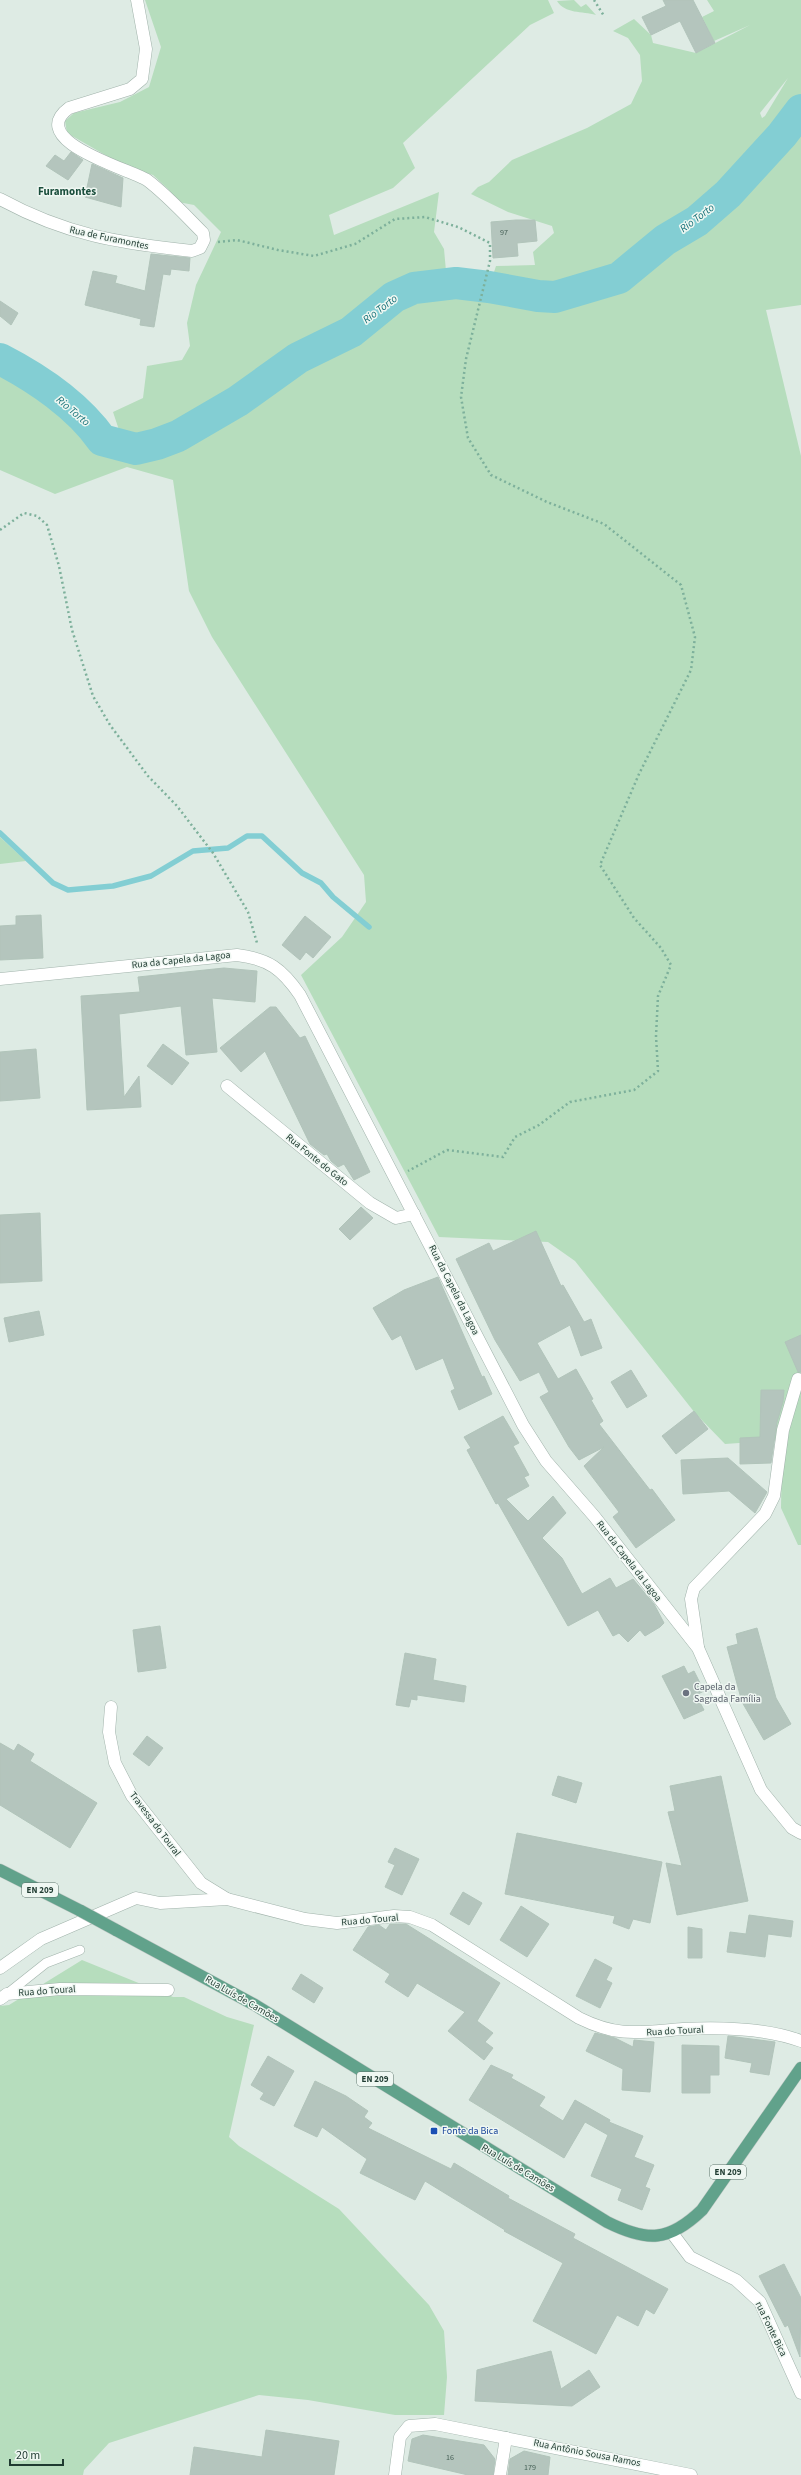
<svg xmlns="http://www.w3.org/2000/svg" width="801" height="2475" viewBox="0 0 801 2475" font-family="'Source Sans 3',sans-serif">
<rect width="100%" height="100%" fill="#deebe4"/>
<g fill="#b6ddbd" fill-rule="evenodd">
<path d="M 145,0 L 548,0 L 554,13 L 530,25 L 403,143 L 415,168 L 393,188 L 329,215 L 334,235 L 439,192 L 434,232 L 444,249 L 446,271 L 494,272 L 496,266 L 535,265 L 533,252 L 554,233 L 552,226 L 508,212 L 471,194 L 478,187 L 489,182 L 512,160 L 587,128 L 631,104 L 642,81 L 640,55 L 628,38 L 613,31 L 634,19 L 651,35 L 653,43 L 696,53 L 750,25 L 714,41 L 702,17 L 714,11 L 707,0 L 801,0 L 801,305 L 766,310 L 801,456 L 801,1545 L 798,1545 L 781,1508 L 782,1440 L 725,1444 L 695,1413 L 575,1261 L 548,1242 L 439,1237 L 301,975 L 342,937 L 366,902 L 364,875 L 212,637 L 189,591 L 173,480 L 127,467 L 55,494 L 0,470 L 0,362 C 36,381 77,408 100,442 C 111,446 123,451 135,451 C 181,452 259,387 298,361 C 315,351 335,345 352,334 C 373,320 389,300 414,291 C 437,283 464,286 489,289 L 492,280 L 461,276 L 391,286 L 361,313 L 311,343 L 289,351 L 237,392 L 189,419 L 162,439 L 122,439 L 113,412 L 143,398 L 147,366 L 182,360 L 190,346 L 187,323 L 196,285 L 221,232 L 194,205 L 178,202 L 168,189 L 153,175 L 126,167 L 67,133 L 65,121 L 74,113 L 120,102 L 149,87 L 161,47 ZM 788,78 L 765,116 L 762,118 L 760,113 Z"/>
<path d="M 574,0 L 581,7 L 586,4 L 596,15 C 582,11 565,14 557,1 Z"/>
<path d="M 0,837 L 26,861 L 0,864 Z"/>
<path d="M 82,1960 L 173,1997 L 184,1997 L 227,2017 L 254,2025 L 229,2137 L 239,2146 L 339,2209 L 429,2305 L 444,2331 L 447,2377 L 444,2415 L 395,2415 L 308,2400 L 259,2395 L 109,2443 L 84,2470 L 83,2475 L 0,2475 L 0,2006 L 9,2005 Z"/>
</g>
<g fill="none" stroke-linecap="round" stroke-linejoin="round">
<path stroke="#83ced3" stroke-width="5.5" d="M 0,833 L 53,883 L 68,890 L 113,886 L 151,876 L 193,851 L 228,848 L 247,836 L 262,836 L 302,873 L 321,883 L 333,897 L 369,927"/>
<path stroke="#83ced3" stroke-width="32" d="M 0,359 C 37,378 78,406 102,440 L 136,449 L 157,444 L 178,436 L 238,401 L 298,358 L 351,332 L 394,297 L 414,288 L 456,283 L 489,287 L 538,296 L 555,297 L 619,278 L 665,240 L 697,221 L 728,194 L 782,135 L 801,110"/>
</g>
<g fill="#b4c5bd" stroke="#b1c4ba">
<path d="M 663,0 L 693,0 L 715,43 L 696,53 L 680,21 L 651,35 L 642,17 L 666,6 Z"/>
<path d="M 71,152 L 83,160 L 68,180 L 46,166 L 55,155 L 64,161 Z"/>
<path d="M 92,164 L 123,178 L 121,207 L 85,197 Z"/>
<path d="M 516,220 L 535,220 L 537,241 L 517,243 L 518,256 L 493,258 L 491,222 Z"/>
<path d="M 151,254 L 190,258 L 189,271 L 171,269 L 170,275 L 163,274 L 154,327 L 140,325 L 141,319 L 85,305 L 93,271 L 117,276 L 115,283 L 145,291 Z"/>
<path d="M 0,301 L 18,313 L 11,325 L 0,316 Z"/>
<path d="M 41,915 L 43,958 L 0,960 L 0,926 L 16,925 L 16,916 Z"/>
<path d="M 305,916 L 331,937 L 313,958 L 306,952 L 300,960 L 282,945 Z"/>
<path d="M 224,968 L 257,971 L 255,1002 L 212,998 L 217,1052 L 186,1055 L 181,1006 L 119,1014 L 124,1097 L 139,1076 L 141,1107 L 87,1110 L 81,996 L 140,992 L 138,977 Z"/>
<path d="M 270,1007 L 276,1007 L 300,1038 L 305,1036 L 370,1172 L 354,1180 L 344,1164 L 338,1167 L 331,1161 L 327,1154 L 324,1155 L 310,1144 L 265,1051 L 241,1072 L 220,1048 Z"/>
<path d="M 163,1044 L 189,1063 L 172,1085 L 147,1066 Z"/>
<path d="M 36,1049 L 40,1098 L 0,1101 L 0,1052 Z"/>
<path d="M 361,1207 L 373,1218 L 350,1240 L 339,1229 Z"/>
<path d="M 40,1213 L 42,1281 L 0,1283 L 0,1215 Z"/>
<path d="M 536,1231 L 561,1286 L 563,1285 L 584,1322 L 591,1319 L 602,1348 L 581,1356 L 570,1325 L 537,1343 L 558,1379 L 576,1369 L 593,1399 L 591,1400 L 603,1421 L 599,1424 L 650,1490 L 652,1489 L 675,1520 L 636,1548 L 613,1517 L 619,1512 L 584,1466 L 604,1447 L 579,1460 L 569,1447 L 540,1397 L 549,1392 L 539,1372 L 520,1381 L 495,1340 L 456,1259 L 489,1243 L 493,1251 Z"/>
<path d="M 438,1277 L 482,1377 L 484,1376 L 492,1394 L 459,1410 L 451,1391 L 455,1389 L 443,1358 L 416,1370 L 401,1335 L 392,1340 L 373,1308 L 404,1290 Z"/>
<path d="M 39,1311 L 44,1335 L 9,1342 L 4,1318 Z"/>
<path d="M 801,1335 L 801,1372 L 798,1372 L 785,1342 Z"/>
<path d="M 631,1370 L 647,1396 L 627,1408 L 611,1382 Z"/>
<path d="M 761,1390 L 784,1390 L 783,1402 L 777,1422 L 771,1463 L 740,1464 L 740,1438 L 760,1437 Z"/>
<path d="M 694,1411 L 708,1429 L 676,1454 L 662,1436 Z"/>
<path d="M 503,1416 L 519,1443 L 513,1446 L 529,1475 L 524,1477 L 529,1486 L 506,1499 L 528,1521 L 553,1496 L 566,1513 L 542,1538 L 562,1558 L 582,1594 L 610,1578 L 616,1588 L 633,1579 L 654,1604 L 664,1623 L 660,1627 L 645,1636 L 640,1630 L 628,1642 L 619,1633 L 613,1636 L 598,1610 L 568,1626 L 498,1503 L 496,1504 L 467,1450 L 471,1448 L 464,1437 Z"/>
<path d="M 728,1458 L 767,1492 L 755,1513 L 729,1491 L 683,1494 L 681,1460 Z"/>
<path d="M 160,1626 L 166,1668 L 138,1672 L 133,1630 Z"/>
<path d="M 757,1628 L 776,1698 L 791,1724 L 764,1740 L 742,1702 L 727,1647 L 738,1644 L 736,1634 Z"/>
<path d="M 405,1653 L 436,1659 L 433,1680 L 466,1686 L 464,1702 L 417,1695 L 417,1700 L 411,1699 L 409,1707 L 396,1705 Z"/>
<path d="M 684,1666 L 688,1674 L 694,1671 L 704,1691 L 696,1695 L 704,1710 L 684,1719 L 662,1676 Z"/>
<path d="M 147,1736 L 163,1748 L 149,1766 L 133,1754 Z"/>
<path d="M 0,1743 L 14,1751 L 18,1744 L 34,1754 L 30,1761 L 97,1803 L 70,1848 L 0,1805 Z"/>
<path d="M 558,1776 L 582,1783 L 576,1803 L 552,1795 Z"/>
<path d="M 721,1776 L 748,1901 L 677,1915 L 666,1863 L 682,1866 L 668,1812 L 675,1811 L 670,1786 Z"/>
<path d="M 517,1833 L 662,1862 L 650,1923 L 633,1919 L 629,1929 L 613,1923 L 615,1916 L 505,1894 Z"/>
<path d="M 395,1848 L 419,1859 L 402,1895 L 385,1887 L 395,1865 L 388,1862 Z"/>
<path d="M 463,1892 L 482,1903 L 469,1925 L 450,1914 Z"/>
<path d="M 521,1906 L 549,1924 L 527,1957 L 500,1940 Z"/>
<path d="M 749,1915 L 793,1921 L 791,1937 L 768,1934 L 765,1957 L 727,1952 L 730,1932 L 746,1934 Z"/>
<path d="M 390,1924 L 406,1924 L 500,1983 L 477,2021 L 493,2033 L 485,2042 L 493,2048 L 484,2060 L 448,2031 L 465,2012 L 417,1983 L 408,1997 L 385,1982 L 390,1974 L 353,1950 L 368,1927 L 379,1925 L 386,1930 Z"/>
<path d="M 688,1927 L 702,1929 L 702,1958 L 688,1958 Z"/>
<path d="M 595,1959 L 612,1968 L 606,1980 L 612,1983 L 600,2008 L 576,1996 Z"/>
<path d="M 301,1974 L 323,1988 L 314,2003 L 292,1989 Z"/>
<path d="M 595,2033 L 615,2038 L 633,2047 L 634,2040 L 654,2042 L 650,2092 L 622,2090 L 623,2069 L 586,2051 Z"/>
<path d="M 728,2036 L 775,2042 L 769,2075 L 750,2072 L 752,2063 L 725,2058 Z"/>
<path d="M 682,2045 L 719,2046 L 719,2075 L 710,2075 L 710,2093 L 682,2093 Z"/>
<path d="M 268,2056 L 294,2071 L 274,2106 L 260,2099 L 264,2093 L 251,2085 Z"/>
<path d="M 491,2065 L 513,2075 L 511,2078 L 545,2097 L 539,2106 L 563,2121 L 575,2100 L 610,2120 L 609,2122 L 643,2136 L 634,2157 L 654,2165 L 645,2187 L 650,2189 L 642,2210 L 618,2200 L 622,2189 L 591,2176 L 608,2135 L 585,2122 L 564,2158 L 469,2100 Z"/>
<path d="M 315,2081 L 346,2096 L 368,2111 L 364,2117 L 372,2123 L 368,2128 L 451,2169 L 454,2163 L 509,2196 L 508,2198 L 575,2234 L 573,2238 L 668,2289 L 654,2314 L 646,2309 L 638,2326 L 617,2315 L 596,2354 L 533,2321 L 563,2263 L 504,2231 L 505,2230 L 425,2181 L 415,2200 L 360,2173 L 367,2159 L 322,2127 L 317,2137 L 294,2126 Z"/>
<path d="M 784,2264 L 801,2298 L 800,2357 L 788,2325 L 785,2327 L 759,2276 Z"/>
<path d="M 551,2351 L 561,2389 L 589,2370 L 600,2387 L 572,2406 L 475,2401 L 477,2370 Z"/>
<path d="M 266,2430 L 339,2441 L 334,2475 L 190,2475 L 194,2447 L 262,2457 Z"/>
<path d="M 423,2435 L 484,2445 L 495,2459 L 493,2475 L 468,2475 L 408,2461 L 412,2439 Z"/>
<path d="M 524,2451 L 550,2457 L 548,2475 L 508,2475 L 510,2459 Z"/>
</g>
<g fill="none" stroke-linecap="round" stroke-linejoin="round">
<g stroke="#a1b3ab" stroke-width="10">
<path id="lane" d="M 7,1994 L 46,1963 L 80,1950"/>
</g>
<g stroke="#a1b3ab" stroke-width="13">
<g id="street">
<path d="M 0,199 C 66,235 119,243 192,251 L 200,248 L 204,240 L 203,233 C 185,215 167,195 147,180 C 132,170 24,141 69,108 L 130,89 L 142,79 L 146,49 L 137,0"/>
<path d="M 0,979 L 237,955 C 269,959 282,969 300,995 L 523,1425 L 546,1461 L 594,1516 L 698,1648 L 761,1790 L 792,1828 L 801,1833"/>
<path d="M 227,1086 L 370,1203 L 396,1218 L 414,1214"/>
<path d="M 698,1647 L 691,1599 L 694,1588 L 765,1514 L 774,1496 L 783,1430 L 798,1379"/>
<path d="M 111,1707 L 109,1732 L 115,1763 L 132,1796 L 201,1883 L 227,1899"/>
<path d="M 0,1968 L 41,1939 L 136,1898 L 160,1903 L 227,1899 L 305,1919 L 337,1923 L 394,1916 L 410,1917 L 432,1925 L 579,2018 C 619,2038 641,2032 683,2029 C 722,2027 765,2028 801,2041"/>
<path d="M 0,1999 L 7,1994 L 60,1989 L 168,1990"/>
<path d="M 672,2233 L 690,2257 L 736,2280 L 760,2302 L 801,2393"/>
<path d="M 395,2475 L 400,2437 L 409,2426 L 435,2424 L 691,2475"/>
<path d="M 500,2475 L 506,2438"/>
</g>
</g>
<g stroke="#c0c8c5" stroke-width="13">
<g id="primary">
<path d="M 0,1870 L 81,1911"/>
<path d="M 116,1930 L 255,2005 L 607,2222 C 647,2242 669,2242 702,2210 L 801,2068"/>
</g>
</g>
<g stroke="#7db09b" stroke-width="2.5" stroke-dasharray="2 3" stroke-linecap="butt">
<path d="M 594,0 L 604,16"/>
<path d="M 218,242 L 237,240 L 278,250 L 314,256 L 355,244 L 395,219 L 425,217 L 458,227 L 490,243 L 490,261 L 466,359 L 461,397 L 468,438 L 491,475 L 547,502 L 604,524 L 681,585 L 695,637 L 691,670 L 639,774 L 600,865 L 634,918 L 661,948 L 671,965 L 658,996 L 656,1036 L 658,1071 L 634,1090 L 570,1102 L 539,1125 L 515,1137 L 503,1157 L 447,1150 L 408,1171"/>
<path d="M 0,530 L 24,513 L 37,516 L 47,525 L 59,566 L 72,630 L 93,696 L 110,725 L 148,776 L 177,806 L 213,853 L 248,912 L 257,943"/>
</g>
<use href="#lane" stroke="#fff" stroke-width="9"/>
<use href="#street" stroke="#fff" stroke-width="12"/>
<use href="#primary" stroke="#61a28b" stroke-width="12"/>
<g stroke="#c0c8c5" stroke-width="13" stroke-linecap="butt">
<path id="primary-bridge" d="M 81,1911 L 116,1930"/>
</g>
<use href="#primary-bridge" stroke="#61a28b" stroke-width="12"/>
</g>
<circle fill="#6b7280" stroke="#eff7f2" stroke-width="1.5" cx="686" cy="1693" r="4"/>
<rect fill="#1a4fb4" stroke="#eff7f2" stroke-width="1.5" x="430" y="2127" width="8" height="8" rx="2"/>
<g text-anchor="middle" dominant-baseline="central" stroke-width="3" stroke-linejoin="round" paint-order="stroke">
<g font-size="8" fill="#445e54">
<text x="504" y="232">97</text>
<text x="450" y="2457">16</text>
<text x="530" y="2467">179</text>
</g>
<g fill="#eff7f2" stroke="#5d736b" stroke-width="1">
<rect x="22" y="1883" width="36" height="14" rx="3"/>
<rect x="357" y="2072" width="36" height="14" rx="3"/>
<rect x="710" y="2165" width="36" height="14" rx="3"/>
</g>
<g font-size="9" font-weight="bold" fill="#1f3b31">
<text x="40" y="1890">EN 209</text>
<text x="375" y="2079">EN 209</text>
<text x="728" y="2172">EN 209</text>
</g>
<g font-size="10" fill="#1f3b31" stroke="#eff7f2">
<text transform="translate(109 238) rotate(12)">Rua de Furamontes</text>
<text transform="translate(181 960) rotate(-6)">Rua da Capela da Lagoa</text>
<text transform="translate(317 1160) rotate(39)">Rua Fonte do Gato</text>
<text transform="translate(454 1290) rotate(63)">Rua da Capela da Lagoa</text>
<text transform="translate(629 1561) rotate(52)">Rua da Capela da Lagoa</text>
<text transform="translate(155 1824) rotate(53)">Travessa do Toural</text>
<text transform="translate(370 1920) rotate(-5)">Rua do Toural</text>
<text transform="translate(47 1991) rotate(-4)">Rua do Toural</text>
<text transform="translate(242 1999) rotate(30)">Rua Luís de Camões</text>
<text transform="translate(675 2031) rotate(-3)">Rua do Toural</text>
<text transform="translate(518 2168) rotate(31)">Rua Luís de Camões</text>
<text transform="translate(771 2329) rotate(64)">rua Fonte Bica</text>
<text transform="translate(587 2453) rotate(11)">Rua Antônio Sousa Ramos</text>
</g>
<g font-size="10" fill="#5b616d" stroke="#eff7f2" text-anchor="start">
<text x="694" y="1687">Capela da<tspan x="694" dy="12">Sagrada Família</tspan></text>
</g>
<g font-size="10" fill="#164399" stroke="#eff7f2" text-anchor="start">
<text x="442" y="2131">Fonte da Bica</text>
</g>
<g font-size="11" font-weight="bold" fill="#1a4e3c" stroke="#eff7f2">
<text x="67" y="191">Furamontes</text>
</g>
<g font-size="11" font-style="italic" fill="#177279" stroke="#eff7f2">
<text transform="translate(697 218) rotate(-37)">Rio Torto</text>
<text transform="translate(380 309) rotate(-37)">Rio Torto</text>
<text transform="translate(73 411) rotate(40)">Rio Torto</text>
</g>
</g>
<path d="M10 2459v6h53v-6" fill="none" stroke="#1f3b31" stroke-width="2"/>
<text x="16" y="2459" font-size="12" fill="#1f3b31" stroke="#eff7f2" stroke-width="3" paint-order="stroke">20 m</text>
</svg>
